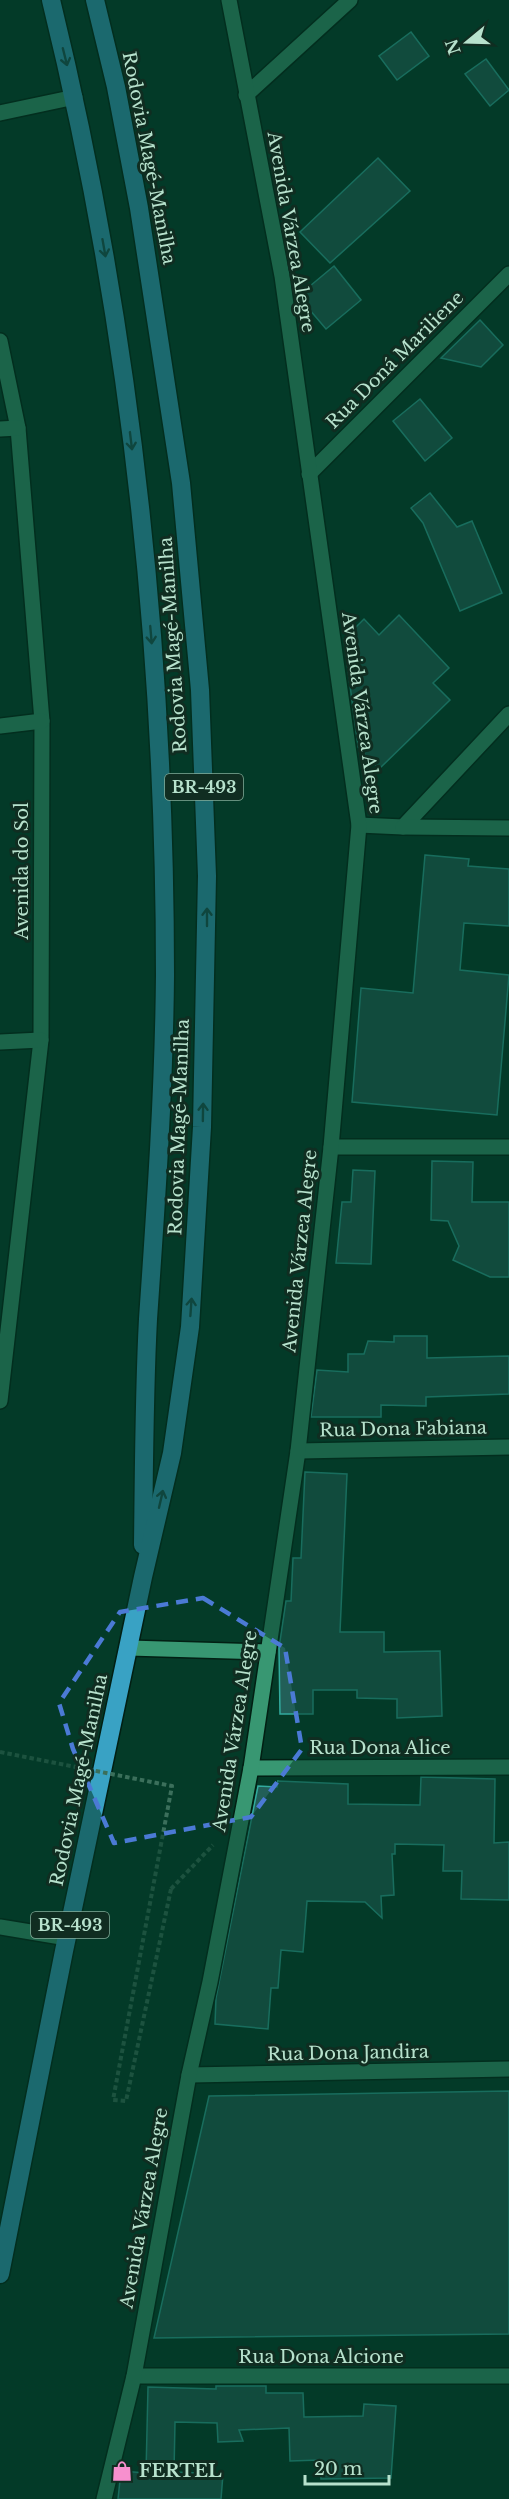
<svg xmlns="http://www.w3.org/2000/svg" width="509" height="2499" viewBox="0 0 509 2499" font-family="'Libre Baskerville',serif">
<rect width="100%" height="100%" fill="#043b28"/>
<g fill="#225f58" stroke="#32ab9e" stroke-width="1.5">
<path d="M 411,32 L 429,56 L 397,80 L 379,56 Z"/>
<path d="M 486,59 L 509,90 L 490,106 L 465,74 Z"/>
<path d="M 378,158 L 410,191 L 330,263 L 300,232 Z"/>
<path d="M 334,266 L 361,300 L 326,329 L 298,296 Z"/>
<path d="M 480,320 L 503,345 L 481,367 L 441,358 Z"/>
<path d="M 420,399 L 452,438 L 425,461 L 393,421 Z"/>
<path d="M 430,493 L 457,527 L 472,521 L 502,593 L 460,611 L 423,523 L 411,508 Z"/>
<path d="M 399,615 L 449,668 L 433,683 L 450,700 L 379,769 L 358,747 L 344,639 L 364,619 L 379,635 Z"/>
<path d="M 425,855 L 469,859 L 468,866 L 509,869 L 509,926 L 464,923 L 460,970 L 509,975 L 497,1115 L 352,1102 L 361,988 L 413,993 Z"/>
<path d="M 432,1161 L 473,1162 L 472,1202 L 509,1202 L 509,1277 L 490,1277 L 453,1260 L 459,1246 L 448,1221 L 431,1220 Z"/>
<path d="M 353,1170 L 375,1171 L 371,1264 L 336,1263 L 342,1202 L 351,1202 Z"/>
<path d="M 394,1336 L 427,1336 L 427,1358 L 509,1356 L 509,1394 L 426,1397 L 426,1406 L 381,1405 L 381,1417 L 311,1417 L 317,1370 L 348,1372 L 348,1354 L 364,1354 L 368,1341 L 394,1342 Z"/>
<path d="M 305,1472 L 347,1474 L 340,1632 L 384,1632 L 384,1652 L 440,1651 L 442,1716 L 397,1718 L 397,1699 L 357,1698 L 357,1690 L 313,1690 L 313,1714 L 280,1714 L 279,1648 L 286,1601 L 291,1601 L 293,1558 L 301,1558 Z"/>
<path d="M 421,1777 L 495,1779 L 494,1843 L 509,1842 L 509,1900 L 461,1899 L 462,1871 L 443,1871 L 444,1845 L 395,1844 L 395,1854 L 392,1854 L 394,1895 L 381,1896 L 382,1918 L 365,1902 L 307,1901 L 303,1952 L 281,1950 L 278,1988 L 271,1988 L 268,2029 L 215,2024 L 216,1998 L 258,1786 L 277,1787 L 278,1781 L 348,1784 L 348,1804 L 420,1805 Z"/>
<path d="M 509,2091 L 509,2334 L 154,2338 L 209,2096 Z"/>
<path d="M 216,2386 L 266,2386 L 266,2393 L 303,2393 L 304,2417 L 363,2416 L 364,2404 L 396,2406 L 391,2478 L 321,2479 L 320,2460 L 290,2461 L 289,2428 L 239,2430 L 243,2441 L 218,2442 L 217,2423 L 175,2422 L 174,2472 L 223,2474 L 221,2499 L 118,2499 L 121,2471 L 146,2473 L 148,2387 L 216,2389 Z"/>
</g>
<g fill="none" stroke-linecap="round" stroke-linejoin="round">
<g stroke="#021f13" stroke-width="18">
<g id="minor">
<path d="M 246,95 L 350,0"/>
<path d="M 0,113 L 75,97"/>
<path d="M 0,341 L 18,428 L 42,721 L 41,1040 L 0,1401"/>
<path d="M 0,429 L 18,428"/>
<path d="M 309,474 L 509,274"/>
<path d="M 0,726 L 42,721"/>
<path d="M 359,825 L 403,827 L 509,714"/>
<path d="M 403,827 L 509,828"/>
<path d="M 0,1042 L 41,1040"/>
<path d="M 331,1147 L 509,1147"/>
<path d="M 298,1451 L 509,1447"/>
<path d="M 129,1648 L 268,1652"/>
<path d="M 251,1768 L 509,1767"/>
<path d="M 0,1927 L 67,1938"/>
<path d="M 189,2075 L 509,2069"/>
<path d="M 134,2376 L 509,2376"/>
<path d="M 104,2499 L 134,2376 L 189,2075 L 210,1982 L 251,1768 L 298,1451 L 331,1147 L 359,825 L 282,276 L 229,0"/>
</g>
</g>
<g stroke="#021f13" stroke-width="21">
<g id="highway">
<path d="M 51,0 C 129,318 165,647 165,975 C 164,1090 156,1204 148,1319 C 144,1394 144,1470 143,1545"/>
<path d="M 0,2274 L 64,1951 L 143,1577 L 172,1453 L 190,1327 L 202,1127 L 207,876 L 200,690 L 181,483 L 139,208 L 116,87 L 95,0"/>
</g>
</g>
<path stroke="#3b6f5b" stroke-width="4" stroke-dasharray="4.5 3" stroke-linecap="butt" d="M 171,1889 L 213,1845"/>
<use href="#minor" stroke="#389772" stroke-width="15"/>
<use href="#highway" stroke="#39a2c4" stroke-width="18"/>
<path stroke="#3b6f5b" stroke-width="4" stroke-dasharray="4.5 3" stroke-linecap="butt" d="M 0,1752 L 172,1786 L 113,2100 L 126,2101 L 171,1889"/>
</g>
<defs><path id="oneway-shaft" d="M-6 0H5M1.5-3L5.5 0L1.5 3" fill="none" stroke-width="1.6" stroke-linecap="round" stroke-linejoin="round" transform="scale(1.5)"/></defs>
<g stroke="#1e565a">
<use href="#oneway-shaft" transform="translate(65 57) rotate(76)"/>
<use href="#oneway-shaft" transform="translate(104 248) rotate(80)"/>
<use href="#oneway-shaft" transform="translate(131 441) rotate(83)"/>
<use href="#oneway-shaft" transform="translate(151 635) rotate(85)"/>
<use href="#oneway-shaft" transform="translate(207 917) rotate(-90)"/>
<use href="#oneway-shaft" transform="translate(203 1112) rotate(-89)"/>
<use href="#oneway-shaft" transform="translate(191 1307) rotate(-86)"/>
<use href="#oneway-shaft" transform="translate(161 1499) rotate(-77)"/>
</g>
<path d="M0 0H509V2499H0ZM 203,1598 L 285,1648 L 302,1749 L 251,1817 L 114,1843 L 73,1749 L 59,1703 L 120,1612 Z" fill="#043b28" fill-opacity=".55" fill-rule="evenodd"/>
<path fill="none" stroke="#4b7ad5" stroke-width="4.5" stroke-dasharray="12 8" stroke-linejoin="round" d="M 203,1598 L 285,1648 L 302,1749 L 251,1817 L 114,1843 L 73,1749 L 59,1703 L 120,1612 Z"/>
<defs>
<g id="shop-bare" transform="scale(1.62)"><path d="M-5-2.5h2.3a2.7 3.5 0 0 1 5.4 0H5L5.5 6h-11ZM-1.5-2.5h3a1.5 2.3 0 0 0-3 0Z" fill="#f790ce" stroke="#102d21" stroke-width="2.5" paint-order="stroke"/></g>
</defs>
<g fill-rule="evenodd">
<use href="#shop-bare" x="122" y="2471"/>
</g>
<g text-anchor="middle" dominant-baseline="central" stroke-width="6" stroke-linejoin="round" paint-order="stroke">
<g fill="#102d21" stroke="#85ac99" stroke-width="1.5">
<rect x="165" y="774" width="78" height="26" rx="4.5"/>
<rect x="31" y="1912" width="78" height="26" rx="4.5"/>
</g>
<g font-size="16" font-weight="bold" fill="#b7e2cd">
<text x="204" y="787">BR-493</text>
<text x="70" y="1925">BR-493</text>
</g>
<g font-size="18" fill="#b7e2cd" stroke="#102d21">
<text transform="translate(149 158) rotate(79)">Rodovia Magé-Manilha</text>
<text transform="translate(291 232) rotate(80)">Avenida Várzea Alegre</text>
<text transform="translate(395 360) rotate(-45)">Rua Doná Mariliene</text>
<text transform="translate(173 645) rotate(-94)">Rodovia Magé-Manilha</text>
<text transform="translate(362 713) rotate(82)">Avenida Várzea Alegre</text>
<text transform="translate(22 871) rotate(-90)">Avenida do Sol</text>
<text transform="translate(179 1127) rotate(-88)">Rodovia Magé-Manilha</text>
<text transform="translate(300 1251) rotate(-84)">Avenida Várzea Alegre</text>
<text transform="translate(403 1429) rotate(-1)">Rua Dona Fabiana</text>
<text transform="translate(235 1731) rotate(-81)">Avenida Várzea Alegre</text>
<text x="380" y="1748">Rua Dona Alice</text>
<text transform="translate(79 1780) rotate(-78)">Rodovia Magé-Manilha</text>
<text transform="translate(348 2053) rotate(-1)">Rua Dona Jandira</text>
<text transform="translate(144 2208) rotate(-80)">Avenida Várzea Alegre</text>
<text x="321" y="2357">Rua Dona Alcione</text>
</g>
<g font-size="18" font-weight="bold" fill="#b7e2cd" stroke="#102d21" text-anchor="start">
<text x="139" y="2471">FERTEL</text>
</g>
</g>
<g transform="translate(467 42) rotate(251)" stroke="#102d21" stroke-width="4.5" paint-order="stroke">
<path d="M0-4.5L10 22L0 15L-10 22Z" fill="#b7e2cd"/>
<text y="-9" font-size="16" font-weight="bold" text-anchor="middle" fill="#b7e2cd">N</text>
</g>
<path d="M305 2475v9h84v-9" fill="none" stroke="#b7e2cd" stroke-width="3"/>
<text x="314" y="2475" font-size="18" fill="#b7e2cd" stroke="#102d21" stroke-width="4.5" paint-order="stroke">20 m</text>
</svg>
